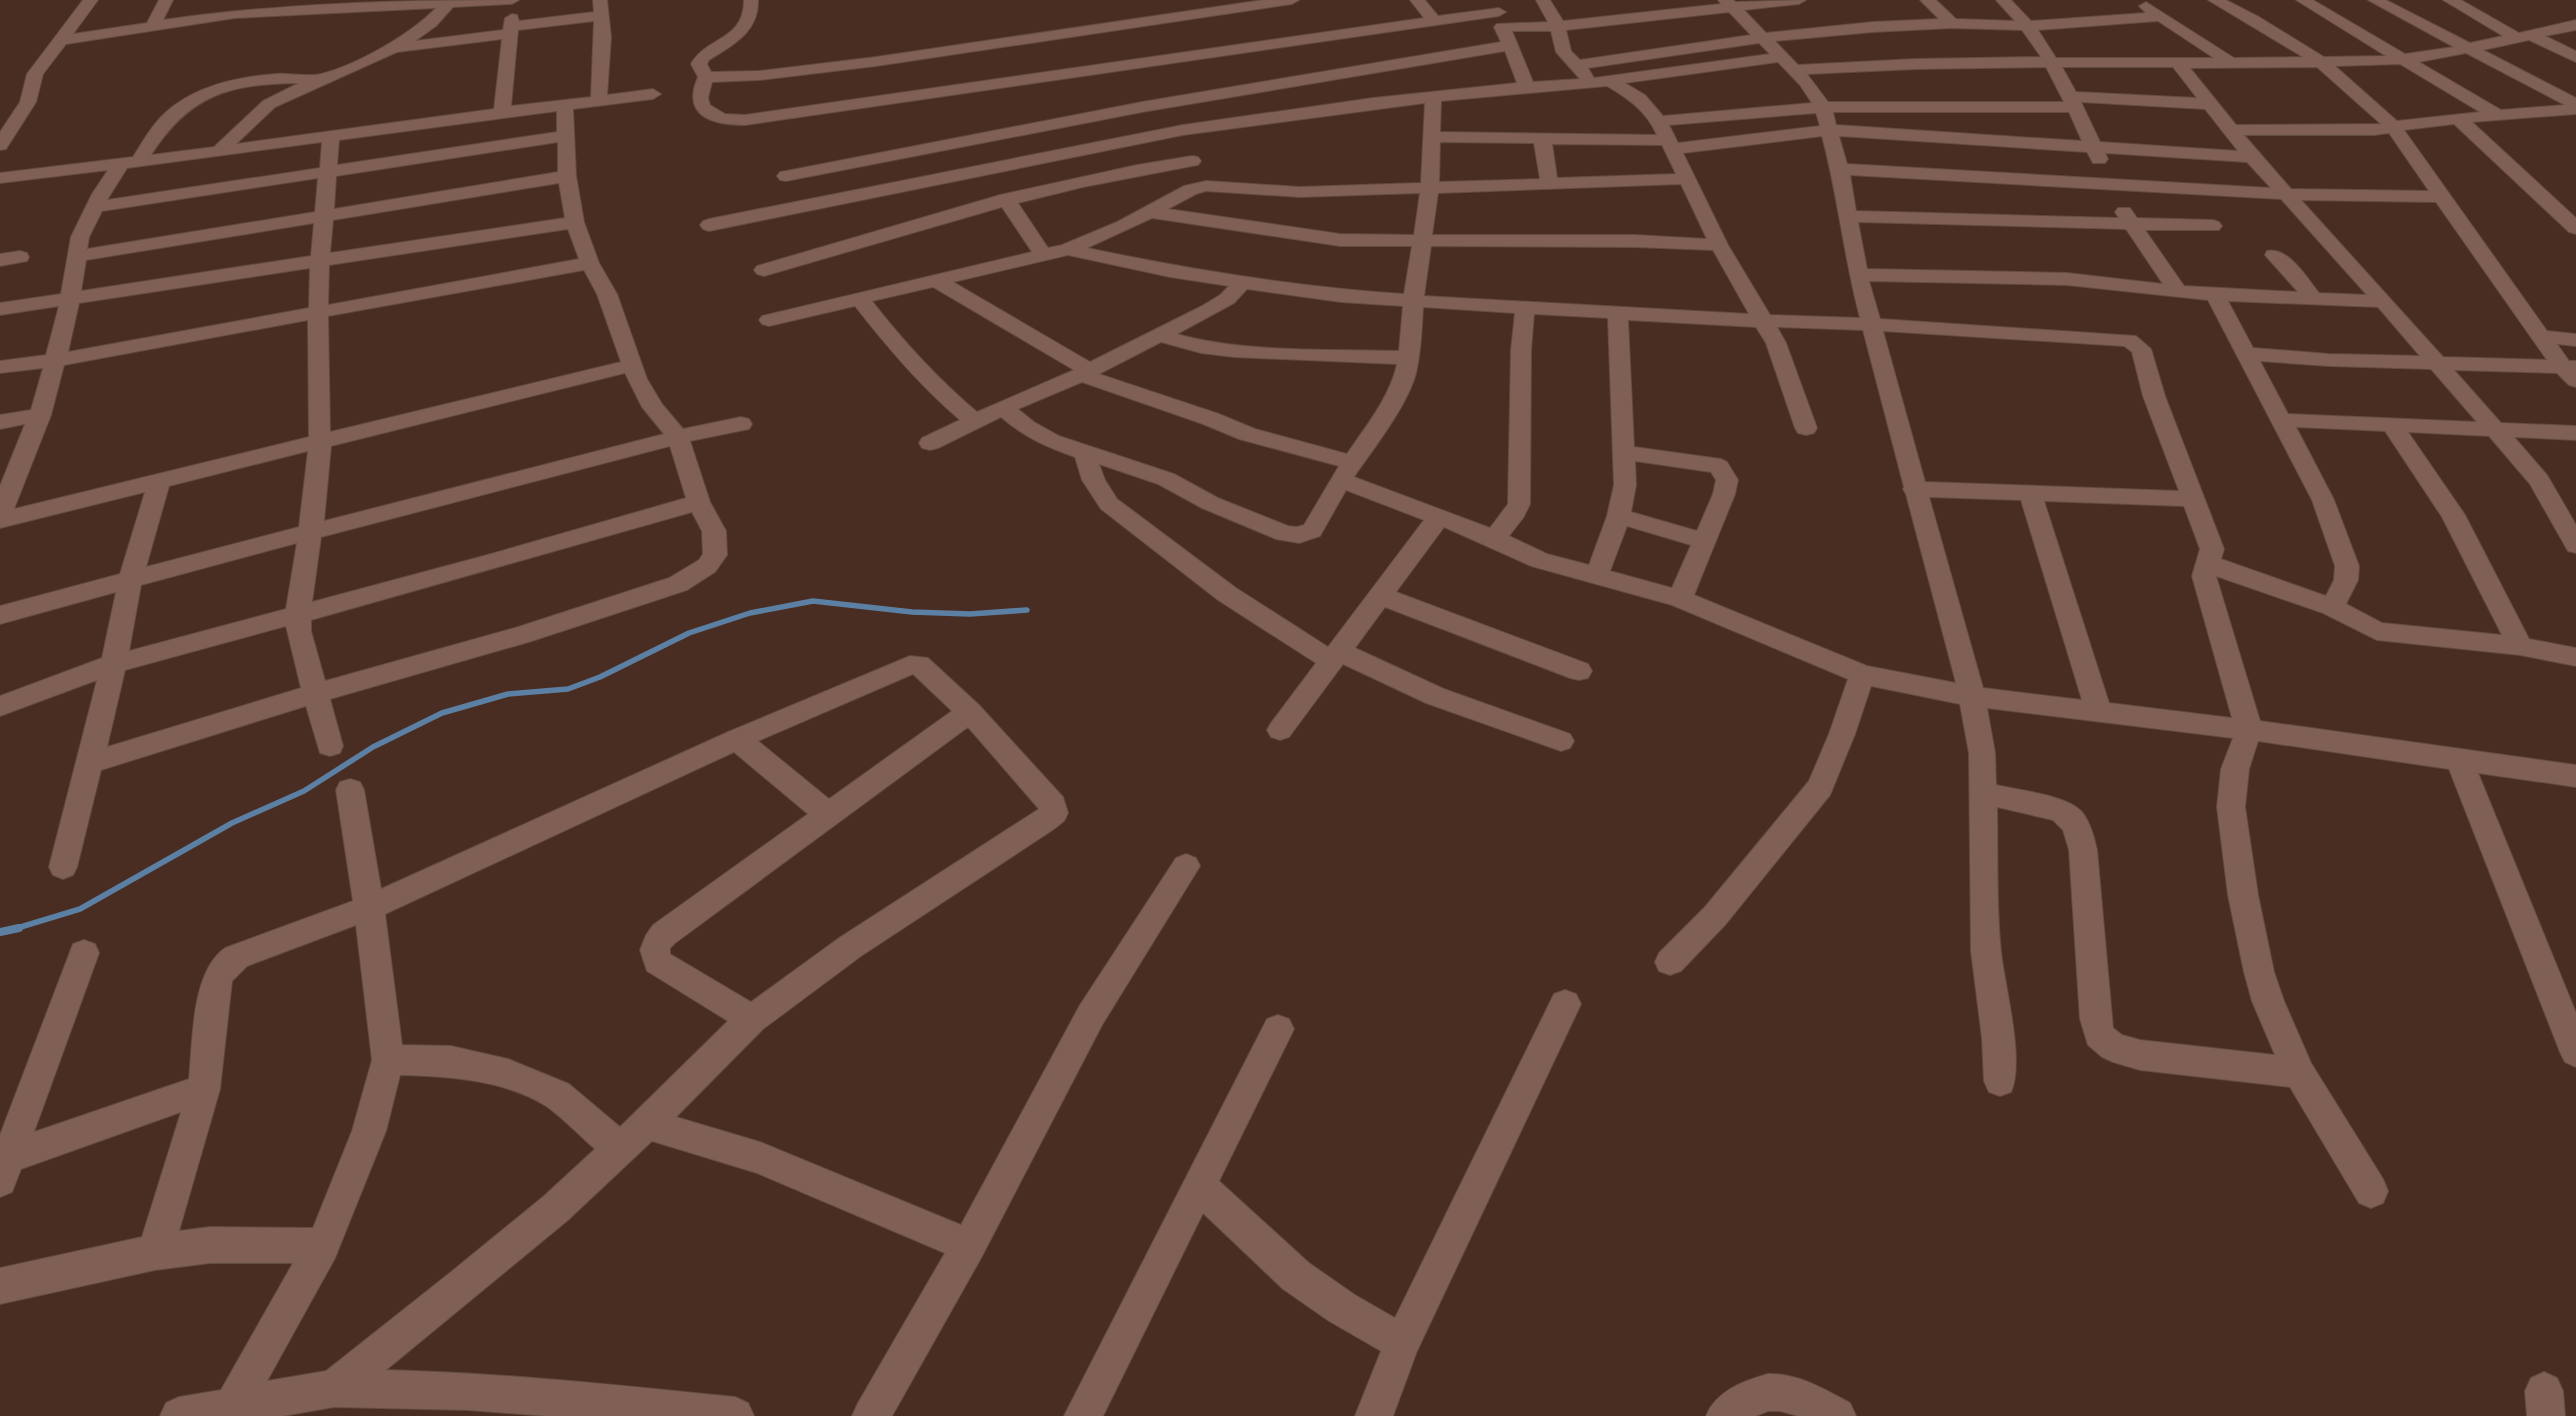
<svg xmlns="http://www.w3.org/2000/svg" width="2576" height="1416" viewBox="0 0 2576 1416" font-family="'Titillium Web',sans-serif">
<rect width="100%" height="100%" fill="#492d22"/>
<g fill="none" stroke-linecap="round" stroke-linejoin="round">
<path stroke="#5c80a4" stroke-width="5.5" d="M 14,929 L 80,909 L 232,823 L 304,791 L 373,747 L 442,713 L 508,694 L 568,689 L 600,677 L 689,633 L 750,613 L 813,601 L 912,612 L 970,614 L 1027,610"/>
<path stroke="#5c80a4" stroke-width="8" d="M 0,932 L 19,928"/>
<g stroke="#624b41" stroke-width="2">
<g id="minor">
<path d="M 83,0 L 98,0 L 73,34 L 147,23 L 159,0 L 173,0 L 163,20 C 281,3 400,0 519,0 L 512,4 L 453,7 L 436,26 L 415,41 L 503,30 L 505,18 L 512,14 L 517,15 L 519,21 L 594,12 L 593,0 L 607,0 L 611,37 L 607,95 L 653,89 L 661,94 L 653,99 L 573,109 L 576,176 L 584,222 L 599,263 L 617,294 L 647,379 L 662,404 L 683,429 L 741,417 L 749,419 L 752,424 L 749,429 L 690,441 L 710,502 L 726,531 L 727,555 L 715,572 L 687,590 L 532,641 L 330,699 L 343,746 L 340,753 L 330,756 L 320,753 L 306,706 L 101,770 L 77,867 L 73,875 L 63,879 L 53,875 L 49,867 L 97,680 L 0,716 L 0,696 L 102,658 L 116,592 L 0,624 L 0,606 L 120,574 L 145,492 L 0,528 L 0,486 L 25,424 L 0,429 L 0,415 L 31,410 L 43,368 L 0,373 L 0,361 L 46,355 L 59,306 L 0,315 L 0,303 L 61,294 L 71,237 L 92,194 L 108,170 L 0,183 L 0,173 L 133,157 C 142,143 151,126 164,114 C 194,86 236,77 276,74 C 290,73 308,77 321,74 C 357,65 411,34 436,8 L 235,18 L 66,44 L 43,74 L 36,102 L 6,149 L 0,150 L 0,132 L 20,102 L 27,74 ZM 594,21 L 591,97 L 511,106 L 518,30 ZM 502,39 L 494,109 L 236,144 L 275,107 L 397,52 ZM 299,83 L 263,101 L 214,147 L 151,155 C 190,94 230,84 299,83 ZM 557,111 L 557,132 L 337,165 L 339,140 ZM 322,142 L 320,168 L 107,200 L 127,168 ZM 558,142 L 558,172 L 334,209 L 336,176 ZM 318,178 L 315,212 L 87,249 L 89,237 L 102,211 ZM 559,183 L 565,218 L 330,253 L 333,220 ZM 314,223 L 311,256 L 81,291 L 86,260 ZM 568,229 L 579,259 L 328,305 L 329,265 ZM 310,268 L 309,308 L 68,352 L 79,303 ZM 584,270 L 597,294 L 621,362 L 330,432 L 328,316 ZM 308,320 L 309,437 L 14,509 L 51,415 L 64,365 ZM 625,373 L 642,407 L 664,434 L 324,521 L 331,446 ZM 670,446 L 686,498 L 491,554 L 312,602 L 321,537 ZM 308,451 L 299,527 L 146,567 L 169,486 ZM 692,512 L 702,531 L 703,554 L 699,560 L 669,578 L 518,627 L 325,681 L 311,631 L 311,620 ZM 297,543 L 286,609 L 129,651 L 141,585 ZM 286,626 L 301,688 L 107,747 L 125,670 Z"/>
<path d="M 744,0 L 758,0 C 759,32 733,45 709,60 L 707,64 L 711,72 L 759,71 L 876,57 L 1263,0 L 1299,0 L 1292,4 L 876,66 L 759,80 L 712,82 L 708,98 L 710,105 L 725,114 L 745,115 L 1424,18 L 1410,0 L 1425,0 L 1438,16 L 1499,8 L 1506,12 L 1499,16 L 745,125 C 712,125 681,116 698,77 L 691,64 C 707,36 744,41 744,0 Z"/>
<path d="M 1536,0 L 1550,0 L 1563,21 L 1721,4 L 1718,0 L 1733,0 L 1736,2 L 1806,0 L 1799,4 L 1744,10 L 1766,33 L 1873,22 L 1939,19 L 1920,0 L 1936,0 L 1956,19 L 2015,21 L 1996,0 L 2011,0 L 2031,21 L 2146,13 L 2139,6 L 2146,2 L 2234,58 L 2303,57 L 2208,0 L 2226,0 L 2259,17 L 2324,57 L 2386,56 L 2296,0 L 2313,0 L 2405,54 L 2454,47 L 2368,0 L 2386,0 L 2470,43 L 2503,36 L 2443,0 L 2461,0 L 2519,33 L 2576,20 L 2576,30 L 2545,36 L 2576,51 L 2576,62 L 2529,40 L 2483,50 L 2576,98 L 2576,114 L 2472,122 L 2576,218 L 2576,234 L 2569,232 L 2454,124 L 2404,130 L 2547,331 L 2576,334 L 2576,346 L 2557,344 L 2569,361 L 2576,361 L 2576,387 L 2569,385 L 2557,373 L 2454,370 L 2501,423 L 2576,426 L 2576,440 L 2514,437 L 2547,475 L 2576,525 L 2576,553 L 2568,551 L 2530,484 L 2489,436 L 2408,432 L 2465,515 L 2529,639 L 2576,648 L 2576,666 L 2520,655 L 2377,640 L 2323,613 L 2216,576 L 2260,721 L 2576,765 L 2576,787 L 2478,773 L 2576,1013 L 2576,1067 L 2565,1062 L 2560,1052 L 2449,769 L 2258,741 L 2249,769 L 2245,807 L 2258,895 L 2274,972 L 2284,1001 L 2311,1063 L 2383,1179 L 2388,1191 L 2383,1203 L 2371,1208 L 2359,1203 L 2290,1087 L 2140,1070 L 2113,1062 L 2102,1057 L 2088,1045 L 2080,1019 L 2069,850 L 2063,830 L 2053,820 L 1997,807 C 1998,855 1996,905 2001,952 C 2005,988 2025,1061 2011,1092 L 2000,1096 L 1989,1092 L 1984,1081 L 1982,1038 L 1971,951 L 1969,753 L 1960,704 L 1871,686 L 1855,734 L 1830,795 L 1725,925 L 1681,971 L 1670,975 L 1659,971 L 1655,962 L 1659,953 L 1705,907 L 1809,781 L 1829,734 L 1848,679 L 1672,605 L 1531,566 L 1444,527 L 1396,592 L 1588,664 L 1592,671 L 1588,678 L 1579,680 L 1570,678 L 1385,607 L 1355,648 L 1444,689 L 1570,734 L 1574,741 L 1570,748 L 1561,751 L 1426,703 L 1343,664 L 1289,737 L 1280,740 L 1271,737 L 1267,730 L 1271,723 L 1316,663 L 1218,600 L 1101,509 L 1082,480 L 1075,457 C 1047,447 1024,437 1001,417 L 938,448 L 930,450 L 922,448 L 919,443 L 922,438 L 960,420 C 920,386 887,347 855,306 L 769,326 L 762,324 L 759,320 L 762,316 L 1032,252 L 1002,207 L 764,276 L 757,274 L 754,270 L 757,266 L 1000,195 L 1137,165 L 1192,156 L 1198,157 L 1201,161 L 1198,165 L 1192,166 L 1083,187 L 1018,203 L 1048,248 L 1062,245 L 1117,222 L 1184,186 L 1206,181 L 1300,187 L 1421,183 L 1425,103 L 1183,135 L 709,231 L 703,229 L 700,225 L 703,221 L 709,219 L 1183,125 L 1373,98 L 1517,83 L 1505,51 L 1142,112 L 786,181 L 780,180 L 777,176 L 780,172 L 786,171 L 1142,102 L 1501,42 L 1494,27 L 1497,24 L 1548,22 ZM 1729,12 L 1751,35 L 1580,60 L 1571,51 L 1566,30 ZM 2158,21 L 2214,58 L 2056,58 L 2038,30 ZM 1952,28 L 2022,30 L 2041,57 L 1916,59 L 1798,65 L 1775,41 L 1873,32 ZM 1512,31 L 1551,31 L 1556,52 L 1580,79 L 1533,82 ZM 1759,43 L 1770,54 L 1594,78 L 1588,68 ZM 2466,53 L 2565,105 L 2501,110 L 2419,62 ZM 1778,62 L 1800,85 L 1812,103 L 1663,116 L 1645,95 L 1625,83 ZM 2400,64 L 2480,112 L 2397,121 L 2335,66 ZM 2046,67 L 2064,102 L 1828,102 L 1807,74 L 1916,69 ZM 2062,67 L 2173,67 L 2197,98 L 2076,92 ZM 2317,67 L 2381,124 L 2236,125 L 2190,68 ZM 1607,86 C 1629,99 1646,111 1657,135 L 1440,132 L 1441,101 ZM 2081,102 L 2205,109 L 2238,151 L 2100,142 ZM 1833,112 L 2069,112 L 2082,141 L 1836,125 ZM 1816,113 L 1820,126 L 1678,143 L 1669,125 ZM 2389,133 L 2429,191 L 2291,189 L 2244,135 L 2374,135 ZM 1822,136 C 1838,196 1844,258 1860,318 L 1770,315 L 1728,245 L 1683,153 ZM 1839,136 L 2087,152 L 2093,163 L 2105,163 L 2108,159 L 2105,153 L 2247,162 L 2271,188 L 1847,164 ZM 1440,142 L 1534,143 L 1540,179 L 1439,182 ZM 1552,144 L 1662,145 L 1676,174 L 1557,178 ZM 1850,175 L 2281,199 L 2367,295 L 2319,293 C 2307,278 2288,246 2267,251 L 2265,255 L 2298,292 L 2184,286 L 2145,230 L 2219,230 L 2222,226 L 2219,222 L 2213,220 L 2137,218 L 2130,208 L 2118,208 L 2115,212 L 2119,218 L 1856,211 ZM 1681,184 L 1707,239 L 1635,235 L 1432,235 L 1438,193 ZM 1206,191 L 1300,197 L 1420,193 L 1414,235 L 1340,234 L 1168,209 L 1196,194 ZM 2301,200 L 2436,202 L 2547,360 L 2443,357 ZM 1152,218 L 1340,246 L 1412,246 L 1404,294 C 1297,287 1192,270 1087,248 ZM 1858,222 L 2126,229 L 2163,284 L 2067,273 L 1867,269 ZM 1431,246 L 1635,247 L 1713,250 L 1749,314 L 1424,296 ZM 1068,255 L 1170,277 L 1229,286 L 1220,295 L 1202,306 L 1090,362 L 953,282 ZM 1869,281 L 2067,285 L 2208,300 L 2312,500 L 2335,566 L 2334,580 L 2326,596 L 2221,559 L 2224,549 L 2165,396 L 2151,349 L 2136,336 L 1880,319 ZM 933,287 L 1074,370 L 977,412 C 938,379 904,342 872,301 ZM 1247,289 L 1341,302 L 1403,306 L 1399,351 C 1329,349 1244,353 1177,334 L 1234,303 ZM 2228,301 L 2378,307 L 2420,356 L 2329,354 L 2253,348 ZM 1423,307 L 1515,313 L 1511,350 L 1508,504 L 1490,528 L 1354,477 C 1373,449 1408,405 1416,373 C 1421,351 1422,329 1423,307 ZM 1534,314 L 1608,318 L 1614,485 L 1607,516 L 1589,565 L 1547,554 L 1509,536 L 1523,518 L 1530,504 L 1531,350 ZM 1628,320 L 1756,327 L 1766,343 L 1795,428 L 1798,433 L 1806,435 L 1814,433 L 1817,428 L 1786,343 L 1777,327 L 1863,330 L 1904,487 L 1903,489 L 1906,494 L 1956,683 L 1867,666 L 1694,595 L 1735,494 L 1738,480 L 1727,462 L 1721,459 L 1634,447 ZM 1883,331 L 2124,346 L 2132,352 L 2143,396 L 2179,491 L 1925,482 ZM 1161,342 L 1201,353 L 1234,357 L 1397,364 C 1390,397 1366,426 1347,454 L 1255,429 L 1219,414 L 1099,374 ZM 2260,361 L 2329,366 L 2431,369 L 2477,422 L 2288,414 ZM 1082,382 L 1203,424 L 1239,439 L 1339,466 L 1304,525 L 1297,527 L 1288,526 L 1218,498 L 1174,474 L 1059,436 L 1034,422 L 1018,409 ZM 2296,427 L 2385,431 L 2442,517 L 2502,635 L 2382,623 L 2346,604 L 2358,580 L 2359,566 L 2334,500 ZM 1635,461 L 1711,472 L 1716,480 L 1713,494 L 1697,531 L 1631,512 L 1636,485 ZM 1099,464 L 1158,484 L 1202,508 L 1276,539 L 1299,543 L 1320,536 L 1346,490 L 1424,520 L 1328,647 L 1236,588 L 1117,499 L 1105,480 ZM 1929,497 L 2021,500 L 2082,700 L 1983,688 ZM 2044,501 L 2184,506 L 2200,549 L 2192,576 L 2232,718 L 2109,703 ZM 1627,526 L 1691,545 L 1672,588 L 1610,571 ZM 1987,708 L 2233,738 L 2221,769 L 2217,807 L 2228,895 L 2244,972 L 2252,1001 L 2275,1055 L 2140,1040 L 2122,1035 L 2113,1028 L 2097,850 C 2094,837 2090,821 2081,811 C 2066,795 2018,790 1996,785 L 1995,753 Z"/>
<path d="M 20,251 L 27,253 L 29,257 L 27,261 L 0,266 L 0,254 Z"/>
<path d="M 910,656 L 928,658 L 979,705 L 1063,797 L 1068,813 L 1064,821 L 1054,829 L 861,956 L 763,1029 L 676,1117 L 760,1142 L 961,1225 L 1080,1005 L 1176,858 L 1186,854 L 1196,858 L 1200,866 L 1102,1025 L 981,1258 L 892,1416 L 852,1416 L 858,1403 L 945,1253 L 757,1173 L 652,1141 L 568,1220 L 386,1370 C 503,1373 619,1385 735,1397 L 748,1403 L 754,1416 L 546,1416 L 468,1410 L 334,1407 L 283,1416 L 160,1416 L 166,1403 L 179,1397 L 221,1390 L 293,1263 L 210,1263 L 155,1270 L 0,1304 L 0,1268 L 142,1237 L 181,1112 L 21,1169 L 12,1192 L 0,1197 L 0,1135 L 73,944 L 84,940 L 95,944 L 99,953 L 34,1132 L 189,1079 C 193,1040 191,972 225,948 L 353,901 L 336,790 L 340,782 L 350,779 L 360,782 L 364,790 L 381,889 L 728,732 ZM 913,674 L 952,711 L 829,799 L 758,741 ZM 968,727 L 1039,809 L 839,938 L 751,1002 L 670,954 L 670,948 L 675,943 ZM 734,752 L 808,814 L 653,925 L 646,935 L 640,950 L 647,971 L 728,1021 L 620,1127 L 569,1084 L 508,1059 L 451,1046 L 402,1045 L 385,914 ZM 356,925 L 372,1060 L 352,1131 L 313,1228 L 210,1227 L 179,1231 L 220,1089 L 232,981 L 247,966 ZM 400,1075 C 447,1076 505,1080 546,1106 C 563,1118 579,1135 595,1149 L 544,1196 L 451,1272 L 326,1371 L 267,1381 L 335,1258 L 386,1131 Z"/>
<path d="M 1565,990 L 1576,994 L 1581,1004 L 1417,1351 L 1393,1416 L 1355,1416 L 1381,1351 L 1329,1321 L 1283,1289 L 1203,1213 L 1103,1416 L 1064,1416 L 1267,1019 L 1278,1015 L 1289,1019 L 1294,1029 L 1219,1181 L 1309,1263 L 1355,1295 L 1395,1318 L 1554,994 Z"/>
<path d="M 2544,1372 L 2557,1378 L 2563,1391 L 2565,1416 L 2527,1416 L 2525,1391 L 2531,1378 Z"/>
<path d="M 1768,1374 C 1798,1373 1824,1389 1850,1403 L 1856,1416 L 1798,1416 L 1780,1411 L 1768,1411 L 1756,1416 L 1706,1416 C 1716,1391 1743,1381 1768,1374 Z"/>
</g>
</g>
<use href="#minor" fill="#806054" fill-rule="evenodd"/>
</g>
</svg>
